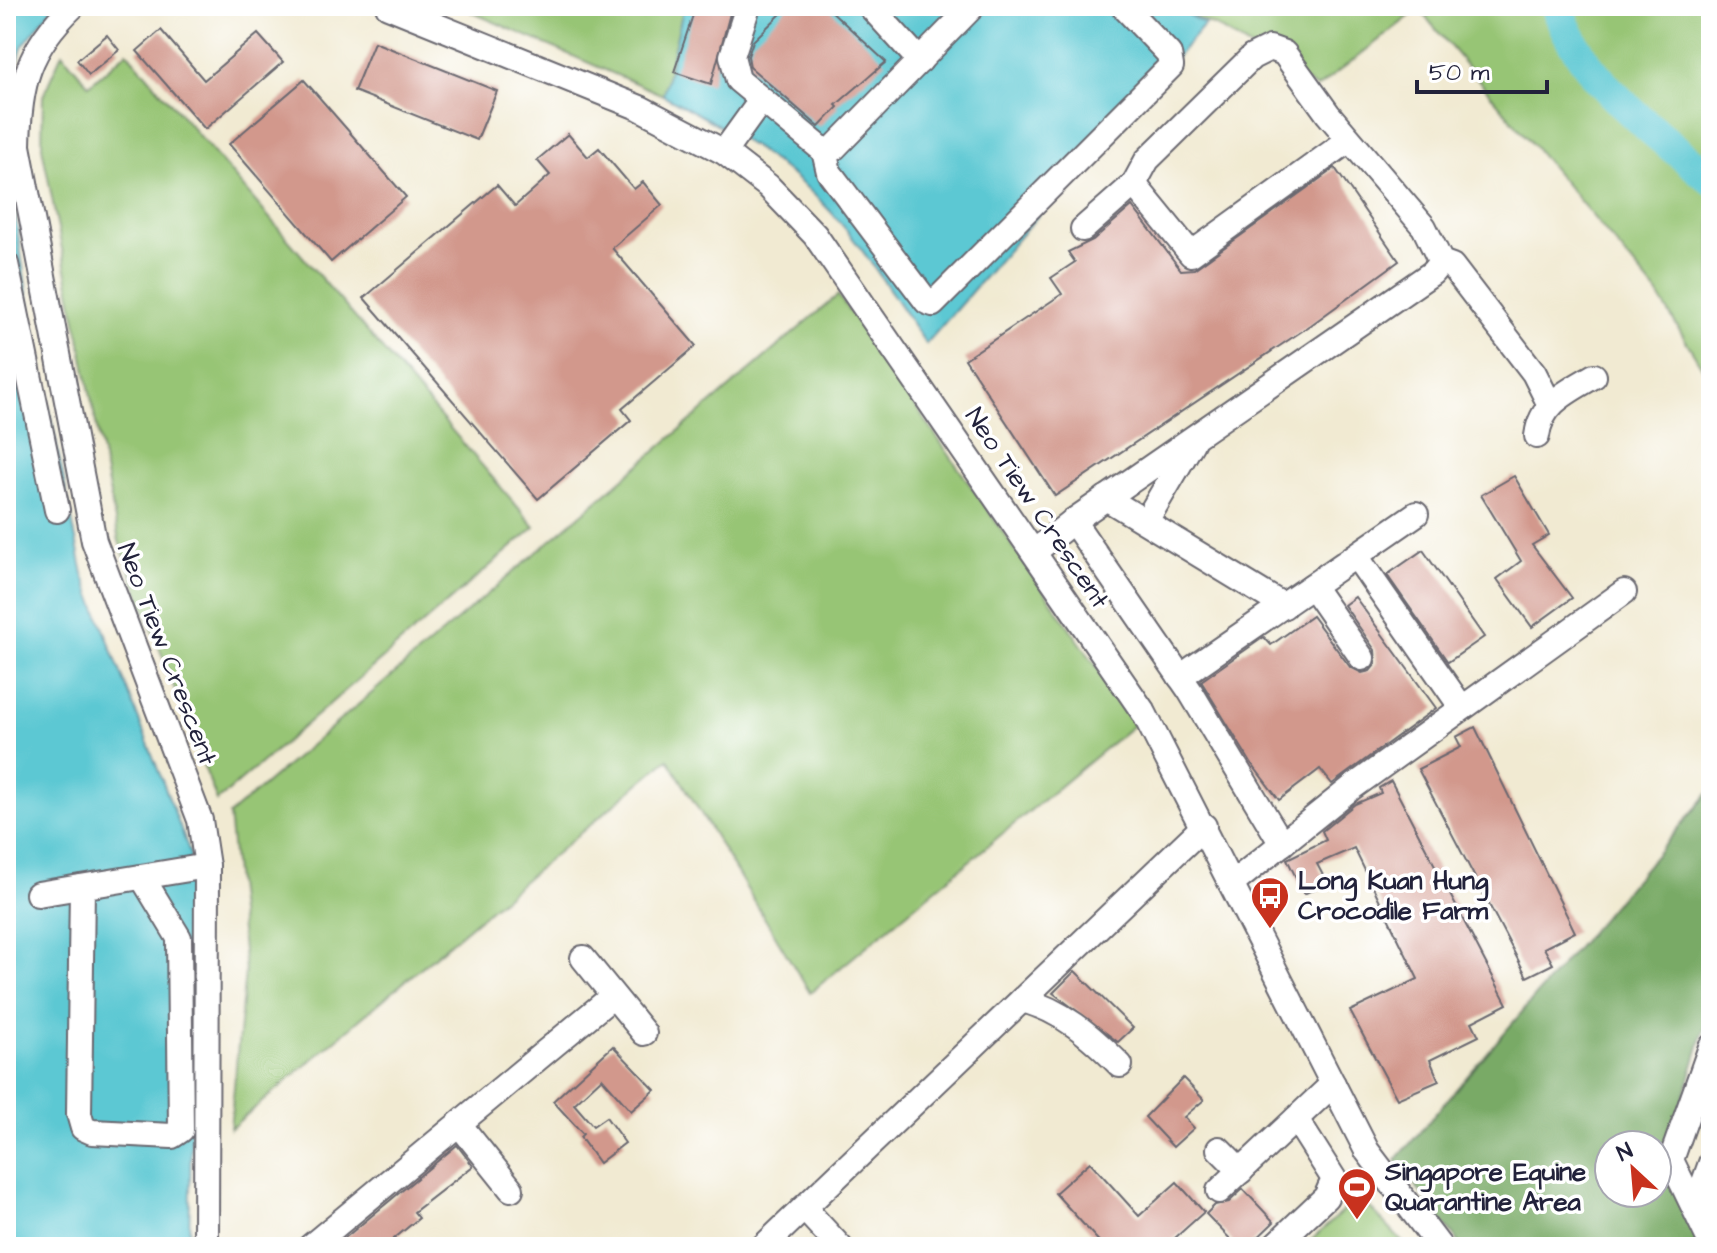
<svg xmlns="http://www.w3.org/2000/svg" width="1717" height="1253" viewBox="0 0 1717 1253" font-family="'Architects Daughter',sans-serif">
<rect width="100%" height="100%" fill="#fff"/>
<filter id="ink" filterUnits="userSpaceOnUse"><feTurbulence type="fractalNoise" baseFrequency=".0125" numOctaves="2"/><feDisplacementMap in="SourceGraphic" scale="16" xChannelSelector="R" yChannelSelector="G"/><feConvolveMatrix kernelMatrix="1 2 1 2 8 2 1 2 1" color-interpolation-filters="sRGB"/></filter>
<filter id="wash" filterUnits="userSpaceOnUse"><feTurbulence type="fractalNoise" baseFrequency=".006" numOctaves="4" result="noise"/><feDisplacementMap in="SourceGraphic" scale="32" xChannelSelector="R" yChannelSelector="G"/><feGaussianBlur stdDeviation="1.8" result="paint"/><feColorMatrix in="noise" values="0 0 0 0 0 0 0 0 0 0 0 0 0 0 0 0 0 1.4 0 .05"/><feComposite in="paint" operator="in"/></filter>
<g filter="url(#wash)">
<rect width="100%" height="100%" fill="#f1ead2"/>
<g fill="#97c574" stroke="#5c7458" stroke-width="2">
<path d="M 470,6 L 684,6 L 663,95 L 471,12 Z"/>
<path d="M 1171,6 L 1711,6 L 1711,382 L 1657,293 L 1419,9 L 1317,88 L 1215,26 Z"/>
<path d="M 127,52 L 535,527 L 217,801 L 119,541 L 42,147 L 43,96 L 62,53 L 89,85 Z"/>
<path d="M 838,295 L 1136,723 L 810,993 L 668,759 L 230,1129 L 245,971 L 229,815 Z"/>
<path d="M 1359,1196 L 1407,1247 L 1304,1247 Z"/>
</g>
<path fill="#79aa66" stroke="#4e6650" stroke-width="2" fill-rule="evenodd" d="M 1711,790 L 1711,1006 L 1675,1127 L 1661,1146 L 1658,1161 L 1708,1247 L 1462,1247 L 1396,1160 ZM 1609,1145 L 1657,1145 L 1657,1193 L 1609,1193 Z"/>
<g fill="#5cc8d3" stroke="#3f7587" stroke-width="2">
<path d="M 6,6 L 54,6 L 22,47 L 6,101 Z"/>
<path d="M 684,6 L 1171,6 L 1205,24 L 926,344 C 890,292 855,231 807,188 C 765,150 712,121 663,95 Z"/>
<path d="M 6,153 L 30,314 L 83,574 L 190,853 L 195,911 L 189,1247 L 6,1247 Z"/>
</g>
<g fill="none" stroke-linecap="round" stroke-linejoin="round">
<path stroke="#5cc8d3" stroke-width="32" d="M 1557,6 C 1581,82 1653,129 1711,179"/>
</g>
<g id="blocks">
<g fill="#d2988c">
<path d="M 696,6 L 732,6 L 711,84 L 674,72 Z"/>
<path d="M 789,6 L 826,6 L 886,62 L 836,105 L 838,107 L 819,127 L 750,67 L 748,56 L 753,41 Z"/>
<path d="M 161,30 L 204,80 L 258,34 L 283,62 L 205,129 L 137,51 Z"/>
<path d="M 107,35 L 119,50 L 89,75 L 77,60 Z"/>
<path d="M 374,42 L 497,91 L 477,140 L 354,91 Z"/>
<path d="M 304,80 L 406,197 L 331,262 L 229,144 Z"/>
<path d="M 568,134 L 588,157 L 599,148 L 634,189 L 643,182 L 662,205 L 612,248 L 696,346 L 622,409 L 631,420 L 538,499 L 364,298 L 497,185 L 515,206 L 550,175 L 537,160 Z"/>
<path d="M 1335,168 L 1399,261 L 1311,325 L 1055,496 L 965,359 L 1062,294 L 1051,278 L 1075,262 L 1068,252 L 1093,240 L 1132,206 L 1181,270 L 1194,269 Z"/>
<path d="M 1514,476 L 1549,535 L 1532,545 L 1572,598 L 1532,627 L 1497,579 L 1521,561 L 1481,495 Z"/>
<path d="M 1423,550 L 1484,637 L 1448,662 L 1387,575 Z"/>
<path d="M 1355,597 L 1436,708 L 1332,784 L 1320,769 L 1279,800 L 1251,763 L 1201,681 L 1264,637 L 1271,645 L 1312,616 L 1350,667 L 1362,673 L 1370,671 L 1376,664 L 1375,650 L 1344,605 Z"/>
<path d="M 1475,727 L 1575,932 L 1544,948 L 1553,964 L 1527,977 L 1418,769 L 1461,747 L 1456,737 Z"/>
<path d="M 1391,781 L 1507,1004 L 1472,1022 L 1479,1036 L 1430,1060 L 1439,1081 L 1397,1099 L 1350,1011 L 1418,979 L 1354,848 L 1317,864 L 1327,883 L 1304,894 L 1287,859 L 1326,840 L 1322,831 L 1355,804 L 1381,793 L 1379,788 Z"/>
<path d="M 1075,971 L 1133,1028 L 1118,1042 L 1053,993 Z"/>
<path d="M 613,1046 L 655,1090 L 631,1111 L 602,1078 L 574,1104 L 593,1126 L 606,1117 L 625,1143 L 599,1163 L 580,1137 L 583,1134 L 553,1101 Z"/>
<path d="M 1183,1078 L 1204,1100 L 1184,1117 L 1194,1128 L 1173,1147 L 1145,1117 Z"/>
<path d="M 457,1145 L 473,1166 L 414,1212 L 419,1218 L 384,1247 L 334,1247 Z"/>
<path d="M 1090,1162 L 1139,1216 L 1177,1182 L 1204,1212 L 1165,1247 L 1104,1247 L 1055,1193 Z"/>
<path d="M 1243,1189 L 1274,1222 L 1248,1247 L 1238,1247 L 1206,1214 L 1215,1205 L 1229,1202 Z"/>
</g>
</g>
</g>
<g filter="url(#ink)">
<use href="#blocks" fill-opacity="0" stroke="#6a6870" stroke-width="2"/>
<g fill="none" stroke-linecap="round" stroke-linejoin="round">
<g stroke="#6a6870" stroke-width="28">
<g id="minor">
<path d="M 73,6 C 28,49 19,84 18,146 L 94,541 L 200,820 L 207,866 L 206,1247"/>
<path d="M 388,6 L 640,108 L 724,152 L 768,186 L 815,235 L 1144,713 L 1367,1151 L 1440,1247"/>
<path d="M 748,6 L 732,56 L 738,80 L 824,151 L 829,172 L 927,302 L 933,304 L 1171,66 L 1169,54 L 1123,6"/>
<path d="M 870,6 L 920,61"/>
<path d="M 824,151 L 834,148 L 973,6"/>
<path d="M 724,152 L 760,102"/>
<path d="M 1134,184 L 1191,254 L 1349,140"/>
<path d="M 1083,229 L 1134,184 L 1147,160 L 1252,57 L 1270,48 L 1284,53 L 1328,114 L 1424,227 L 1441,262 L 1452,266 L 1534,373 L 1549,403"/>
<path d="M 6,264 L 57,510"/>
<path d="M 1537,436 C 1541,403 1567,392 1594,376"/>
<path d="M 1106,498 L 1284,606"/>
<path d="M 1073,521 L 1190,691 L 1282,844"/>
<path d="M 1146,521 L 1192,443"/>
<path d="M 1034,552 L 1073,521 L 1432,273 L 1441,262"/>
<path d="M 1356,556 L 1462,708"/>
<path d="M 1312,586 L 1362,658"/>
<path d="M 1180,677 L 1416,514"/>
<path d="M 1233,883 L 1350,789 L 1624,592"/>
<path d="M 82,887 L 79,1114 L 83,1128 L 92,1132 L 172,1136 L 181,1130 L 179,938 L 142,877"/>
<path d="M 38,894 L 207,866"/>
<path d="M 583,958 L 644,1033"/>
<path d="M 1022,1000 C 1062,1010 1091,1036 1120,1065"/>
<path d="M 1711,1047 L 1671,1160 L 1711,1243"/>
<path d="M 459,1124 L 511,1189"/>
<path d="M 1219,1149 L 1241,1171"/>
<path d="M 1711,1163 L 1703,1185 L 1711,1201"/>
<path d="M 1219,1191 L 1333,1084"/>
<path d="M 804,1208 L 840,1247"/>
<path d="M 310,1247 L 613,996"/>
<path d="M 763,1247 L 1204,826"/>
<path d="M 1273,1247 L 1326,1197 L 1334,1179 L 1296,1119"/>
</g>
</g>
<use href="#minor" stroke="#fff" stroke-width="24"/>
</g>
</g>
<defs>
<g id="bus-pin" transform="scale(2)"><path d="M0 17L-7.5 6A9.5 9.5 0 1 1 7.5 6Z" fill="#c8321e" stroke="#fff"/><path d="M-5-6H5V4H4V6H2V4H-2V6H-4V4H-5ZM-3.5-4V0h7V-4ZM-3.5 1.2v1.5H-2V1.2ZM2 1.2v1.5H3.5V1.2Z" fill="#fff"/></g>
<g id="stadium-pin" transform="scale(2)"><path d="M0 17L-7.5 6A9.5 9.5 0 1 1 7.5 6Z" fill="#c8321e" stroke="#fff"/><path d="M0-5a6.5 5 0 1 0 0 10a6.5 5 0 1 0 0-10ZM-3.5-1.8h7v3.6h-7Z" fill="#fff"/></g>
</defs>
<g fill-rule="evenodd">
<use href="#bus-pin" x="1270" y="896"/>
<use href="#stadium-pin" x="1357" y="1187"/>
</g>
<g text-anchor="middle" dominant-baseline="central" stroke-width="7" stroke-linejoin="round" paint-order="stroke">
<g font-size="26" fill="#22223b" stroke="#fff">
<text transform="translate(1037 508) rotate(56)">Neo Tiew Crescent</text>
<text transform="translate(167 654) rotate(69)">Neo Tiew Crescent</text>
</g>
<g font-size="26" font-weight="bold" fill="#22223b" stroke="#fff" text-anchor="start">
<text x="1298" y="881">Long Kuan Hung<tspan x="1298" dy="30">Crocodile Farm</tspan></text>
<text x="1385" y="1172">Singapore Equine<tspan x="1385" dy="30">Quarantine Area</tspan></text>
</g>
</g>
<rect width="1717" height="1253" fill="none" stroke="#fff" stroke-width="32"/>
<g transform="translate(1633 1169) rotate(334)"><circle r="38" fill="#ffffff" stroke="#a7a7b1" stroke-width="2"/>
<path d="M0-6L14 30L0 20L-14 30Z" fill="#c8321e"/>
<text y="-12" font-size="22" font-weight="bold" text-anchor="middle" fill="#22223b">N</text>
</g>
<path d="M1417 80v12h130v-12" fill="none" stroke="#22223b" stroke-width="4"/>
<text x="1429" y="80" font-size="24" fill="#22223b" stroke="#ffffff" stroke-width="6" paint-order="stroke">50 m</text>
</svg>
